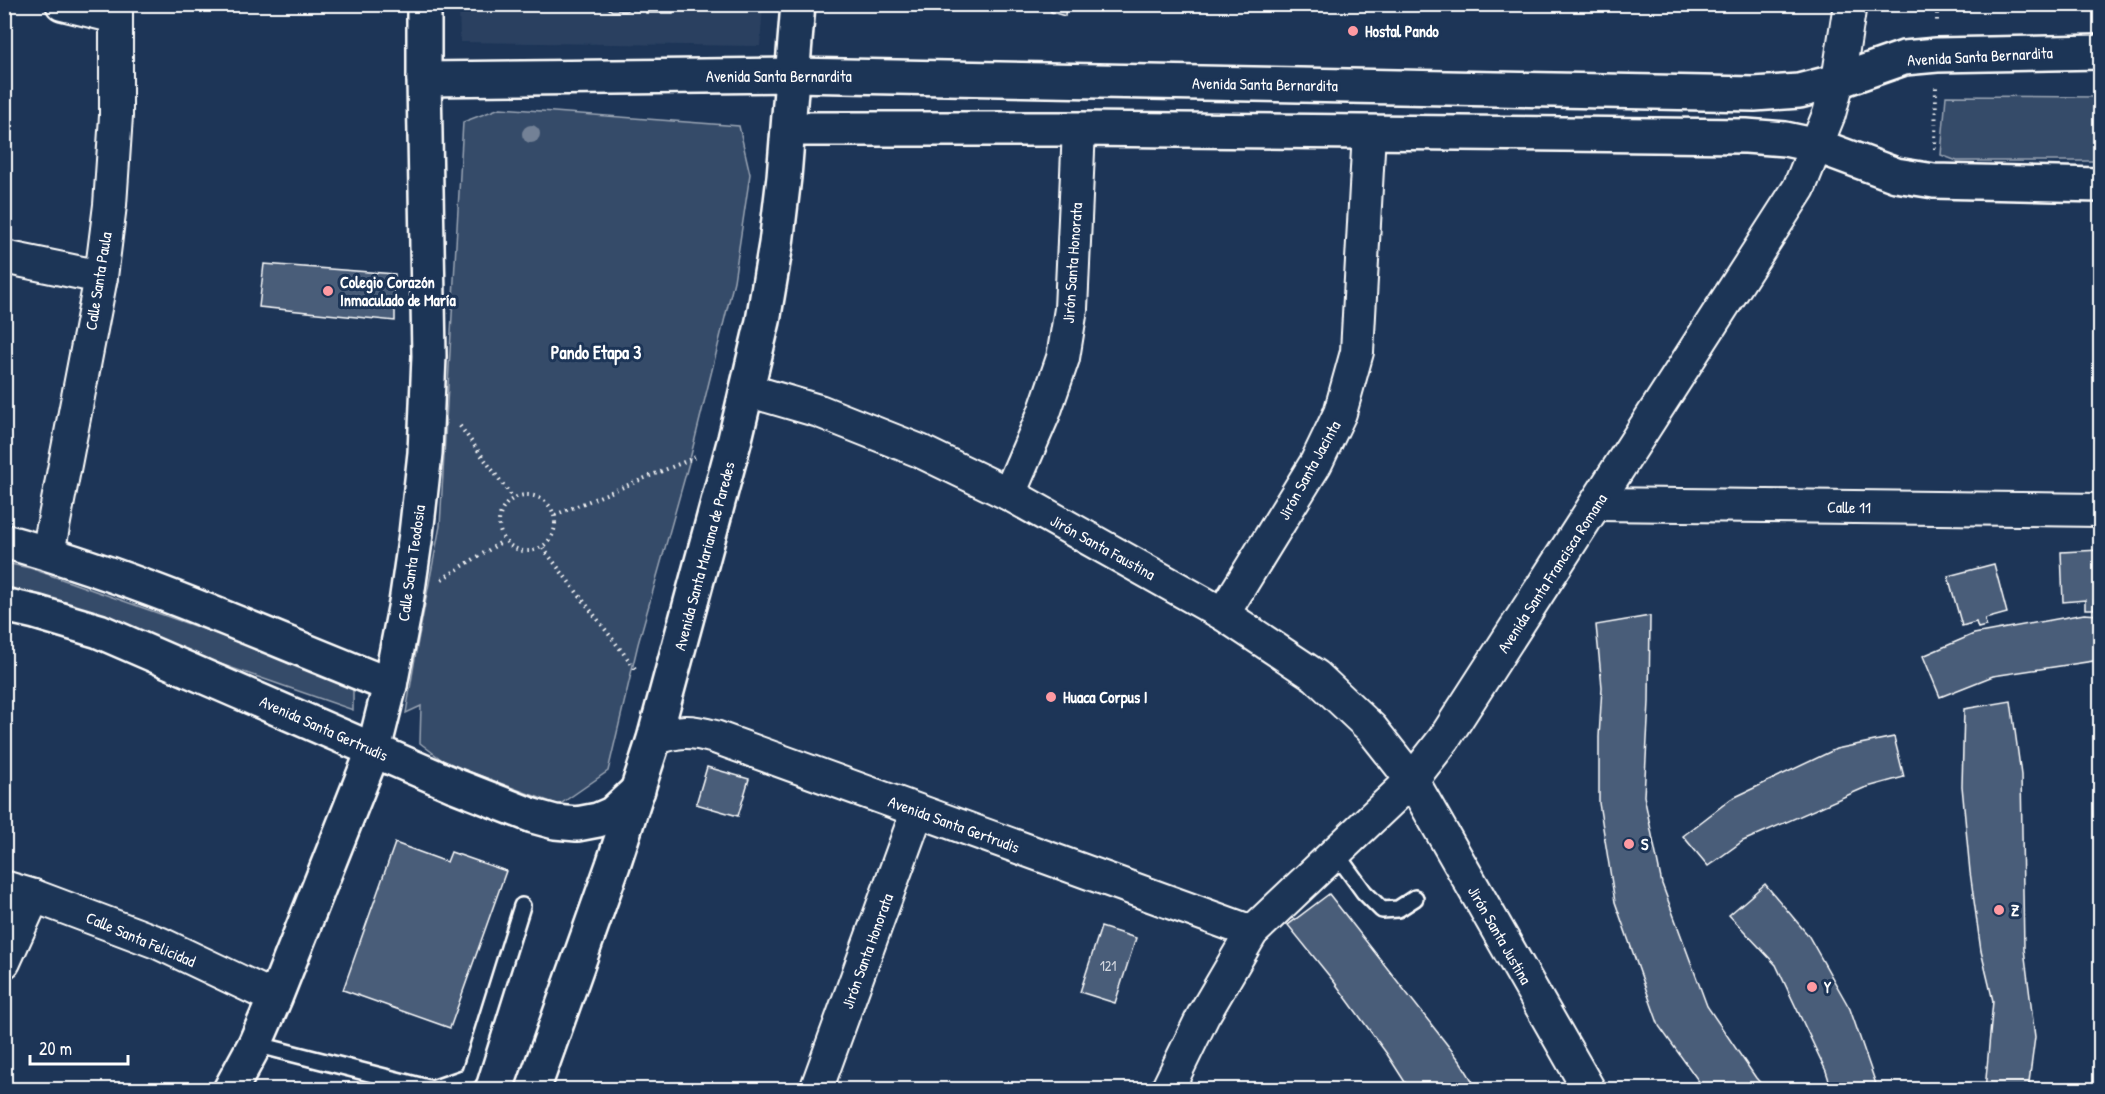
<svg xmlns="http://www.w3.org/2000/svg" width="2105" height="1094" viewBox="0 0 2105 1094" font-family="'Patrick Hand',sans-serif">
<rect width="100%" height="100%" fill="#1d3557"/>
<filter id="ink" filterUnits="userSpaceOnUse"><feTurbulence type="fractalNoise" baseFrequency=".0167" numOctaves="2"/><feDisplacementMap in="SourceGraphic" scale="12" xChannelSelector="R" yChannelSelector="G"/><feConvolveMatrix kernelMatrix="1 2 1 2 8 2 1 2 1" color-interpolation-filters="sRGB"/></filter>
<g filter="url(#ink)">
<path fill="#2a4161" d="M 459,5 L 763,5 L 760,46 L 460,42 Z"/>
<g fill="#364b69" stroke="#9aa5b4" stroke-width="1.5">
<path d="M 1946,96 L 2100,97 L 2100,161 L 1957,161 L 1941,155 Z"/>
<path d="M 500,108 L 739,126 L 750,174 L 734,281 L 690,459 L 638,644 L 608,771 L 559,805 L 446,763 L 420,743 L 421,706 L 406,713 L 417,646 L 440,526 L 463,122 Z"/>
<path d="M 5,563 L 30,568 L 353,682 L 353,710 L 5,589 Z"/>
</g>
<g fill="#4a5d79" stroke="#fff" stroke-width="1.5">
<path d="M 557,4 L 582,4 L 582,9 L 557,8 Z"/>
<path d="M 603,4 L 633,4 L 626,11 L 612,11 Z"/>
<rect x="646" y="4" width="27" height="9"/>
<path d="M 690,4 L 744,4 L 744,7 L 689,11 Z"/>
<path d="M 1049,4 L 1066,4 L 1065,16 L 1051,12 Z"/>
<path d="M 264,264 L 395,274 L 395,321 L 259,307 Z"/>
<path d="M 2100,550 L 2100,600 L 2094,600 L 2094,609 L 2085,609 L 2085,600 L 2063,602 L 2061,552 Z"/>
<path d="M 1994,564 L 2007,613 L 1985,619 L 1986,626 L 1978,628 L 1976,622 L 1962,626 L 1948,576 Z"/>
<path d="M 2084,614 L 2100,615 L 2100,660 L 1993,676 L 1940,697 L 1923,656 L 1974,634 Z"/>
<path d="M 1650,616 L 1649,702 L 1644,796 L 1662,884 L 1707,1006 L 1756,1078 L 1767,1090 L 1705,1090 L 1659,1026 L 1615,902 L 1599,803 L 1599,737 L 1602,687 L 1596,625 Z"/>
<path d="M 2011,701 L 2021,775 L 2024,949 L 2035,1037 L 2028,1090 L 1985,1090 L 1993,1001 L 1981,951 L 1970,872 L 1962,786 L 1964,709 Z"/>
<path d="M 1894,737 L 1904,777 L 1864,788 L 1743,841 L 1708,866 L 1683,836 L 1731,799 L 1836,749 Z"/>
<path d="M 707,767 L 749,779 L 738,816 L 696,804 Z"/>
<path d="M 395,843 L 447,862 L 451,852 L 506,871 L 450,1028 L 343,990 Z"/>
<path d="M 1765,884 L 1808,935 L 1850,1009 L 1878,1090 L 1832,1090 L 1826,1071 L 1776,965 L 1729,915 Z"/>
<path d="M 1329,894 L 1460,1061 L 1478,1090 L 1410,1090 L 1387,1054 L 1335,983 L 1288,925 Z"/>
<path d="M 1101,927 L 1136,938 L 1115,1003 L 1080,992 Z"/>
</g>
<g fill="none" stroke-linecap="round" stroke-linejoin="round">
<g stroke="#fff" stroke-width="20">
<g id="lane">
<path d="M 1335,852 L 1364,892 L 1382,910 L 1398,909 L 1415,898"/>
<path d="M 255,1044 L 432,1089 L 469,1076 L 522,906"/>
</g>
</g>
<g stroke="#fff" stroke-width="36">
<g id="street">
<path d="M 62,4 L 116,17"/>
<path d="M 4,257 L 101,277"/>
<path d="M 747,390 L 819,411 L 920,451 L 1009,494 L 1223,614 L 1316,676 L 1371,728 L 1412,780 L 1589,1090"/>
<path d="M 1009,494 L 1044,413 L 1063,358 L 1071,309 L 1079,129"/>
<path d="M 1597,504 L 2100,510"/>
<path d="M 48,553 L 101,277 L 110,205 L 116,116 L 116,4"/>
<path d="M 1223,614 L 1316,463 L 1340,413 L 1357,352 L 1369,132"/>
<path d="M 654,739 C 679,730 690,730 715,737 L 1252,932"/>
<path d="M 4,887 L 34,896 L 159,943 L 275,998"/>
<path d="M 4,962 L 34,896"/>
<path d="M 816,1090 L 917,812"/>
<path d="M 1167,1090 L 1203,1016 L 1252,932 L 1412,780 L 1444,739 L 1799,188 L 1829,114 L 1838,81 L 1850,4"/>
</g>
</g>
<g stroke="#fff" stroke-width="38">
<g id="secondary">
<path d="M 424,79 L 793,75 L 1754,94 L 1799,91 L 1838,81 L 1904,58 L 1937,55 L 2100,52"/>
<path d="M 789,129 L 1079,129 L 1746,136 L 1785,139 L 1818,146 L 1896,175 L 1934,181 L 2100,185"/>
<path d="M 4,541 C 137,577 263,635 390,685"/>
<path d="M 4,605 L 35,612 L 99,631 L 454,785 L 533,816 L 555,822 L 577,824 L 598,820 L 612,814 L 638,790"/>
<path d="M 230,1090 L 255,1044 L 275,998 L 374,749 L 390,685 L 406,603 L 416,534 L 425,453 L 429,356 L 424,79 L 424,4"/>
<path d="M 533,1090 L 613,865 L 654,739 L 735,439 L 763,321 L 776,244 L 784,177 L 798,4"/>
</g>
</g>
<g stroke="#fff" stroke-width="4" stroke-dasharray="1.5 4.5" stroke-linecap="butt">
<path d="M 1937,7 L 1937,22"/>
<path d="M 1935,149 L 1936,87"/>
<path d="M 460,426 L 513,498"/>
<circle cx="527" cy="523" r="28"/>
<path d="M 555,515 L 696,457"/>
<path d="M 543,548 L 637,671"/>
<path d="M 442,579 L 503,541"/>
</g>
<use href="#lane" stroke="#1d3557" stroke-width="15"/>
<use href="#street" stroke="#1d3557" stroke-width="32"/>
<use href="#secondary" stroke="#1d3557" stroke-width="33"/>
</g>
<circle fill="#738196" cx="531" cy="134" r="9"/>
</g>
<g fill="#ff9aa2" stroke="#1d3557" stroke-width="2">
<circle cx="1353" cy="31" r="6"/>
<circle cx="328" cy="291" r="6"/>
<circle cx="1051" cy="697" r="6"/>
<circle cx="1629" cy="844" r="6"/>
<circle cx="1999" cy="910" r="6"/>
<circle cx="1812" cy="987" r="6"/>
</g>
<g text-anchor="middle" dominant-baseline="central" stroke-width="6" stroke-linejoin="round" paint-order="stroke">
<g font-size="14" fill="#d2d6de">
<text x="1108" y="965">121</text>
</g>
<g font-size="16" font-weight="bold" fill="#fff" stroke="#1d3557" text-anchor="start">
<text x="1365" y="31">Hostal Pando</text>
<text x="340" y="282">Colegio Corazón<tspan x="340" dy="18">Inmaculado de María</tspan></text>
<text x="1063" y="697">Huaca Corpus I</text>
<text x="1641" y="844">S</text>
<text x="2011" y="910">Z</text>
<text x="1824" y="987">Y</text>
</g>
<g font-size="16" fill="#fff" stroke="#1d3557">
<text transform="translate(1980 56) rotate(-3)">Avenida Santa Bernardita</text>
<text x="779" y="76">Avenida Santa Bernardita</text>
<text transform="translate(1265 84) rotate(1)">Avenida Santa Bernardita</text>
<text transform="translate(1072 263) rotate(-86)">Jirón Santa Honorata</text>
<text transform="translate(98 281) rotate(-81)">Calle Santa Paula</text>
<text transform="translate(1309 470) rotate(-61)">Jirón Santa Jacinta</text>
<text transform="translate(1849 507) rotate(1)">Calle 11</text>
<text transform="translate(1103 547) rotate(29)">Jirón Santa Faustina</text>
<text transform="translate(704 556) rotate(-75)">Avenida Santa Mariana de Paredes</text>
<text transform="translate(411 563) rotate(-82)">Calle Santa Teodosia</text>
<text transform="translate(1552 573) rotate(-57)">Avenida Santa Francisca Romana</text>
<text transform="translate(324 728) rotate(24)">Avenida Santa Gertrudis</text>
<text transform="translate(954 824) rotate(20)">Avenida Santa Gertrudis</text>
<text transform="translate(1500 935) rotate(60)">Jirón Santa Justina</text>
<text transform="translate(141 939) rotate(23)">Calle Santa Felicidad</text>
<text transform="translate(867 951) rotate(-70)">Jirón Santa Honorata</text>
</g>
<g font-size="18" font-weight="bold" fill="#fff" stroke="#1d3557">
<text x="596" y="352">Pando Etapa 3</text>
</g>
</g>
<rect width="2105" height="1094" fill="none" stroke="#1d3557" stroke-width="24"/>
<rect x="12" y="12" width="2081" height="1070" fill="none" stroke="#fff" stroke-width="2" filter="url(#ink)"/>
<path d="M30 1055v9h98v-9" fill="none" stroke="#ffffff" stroke-width="3"/>
<text x="39" y="1055" font-size="18" fill="#ffffff" stroke="#1d3557" stroke-width="4.5" paint-order="stroke">20 m</text>
</svg>
